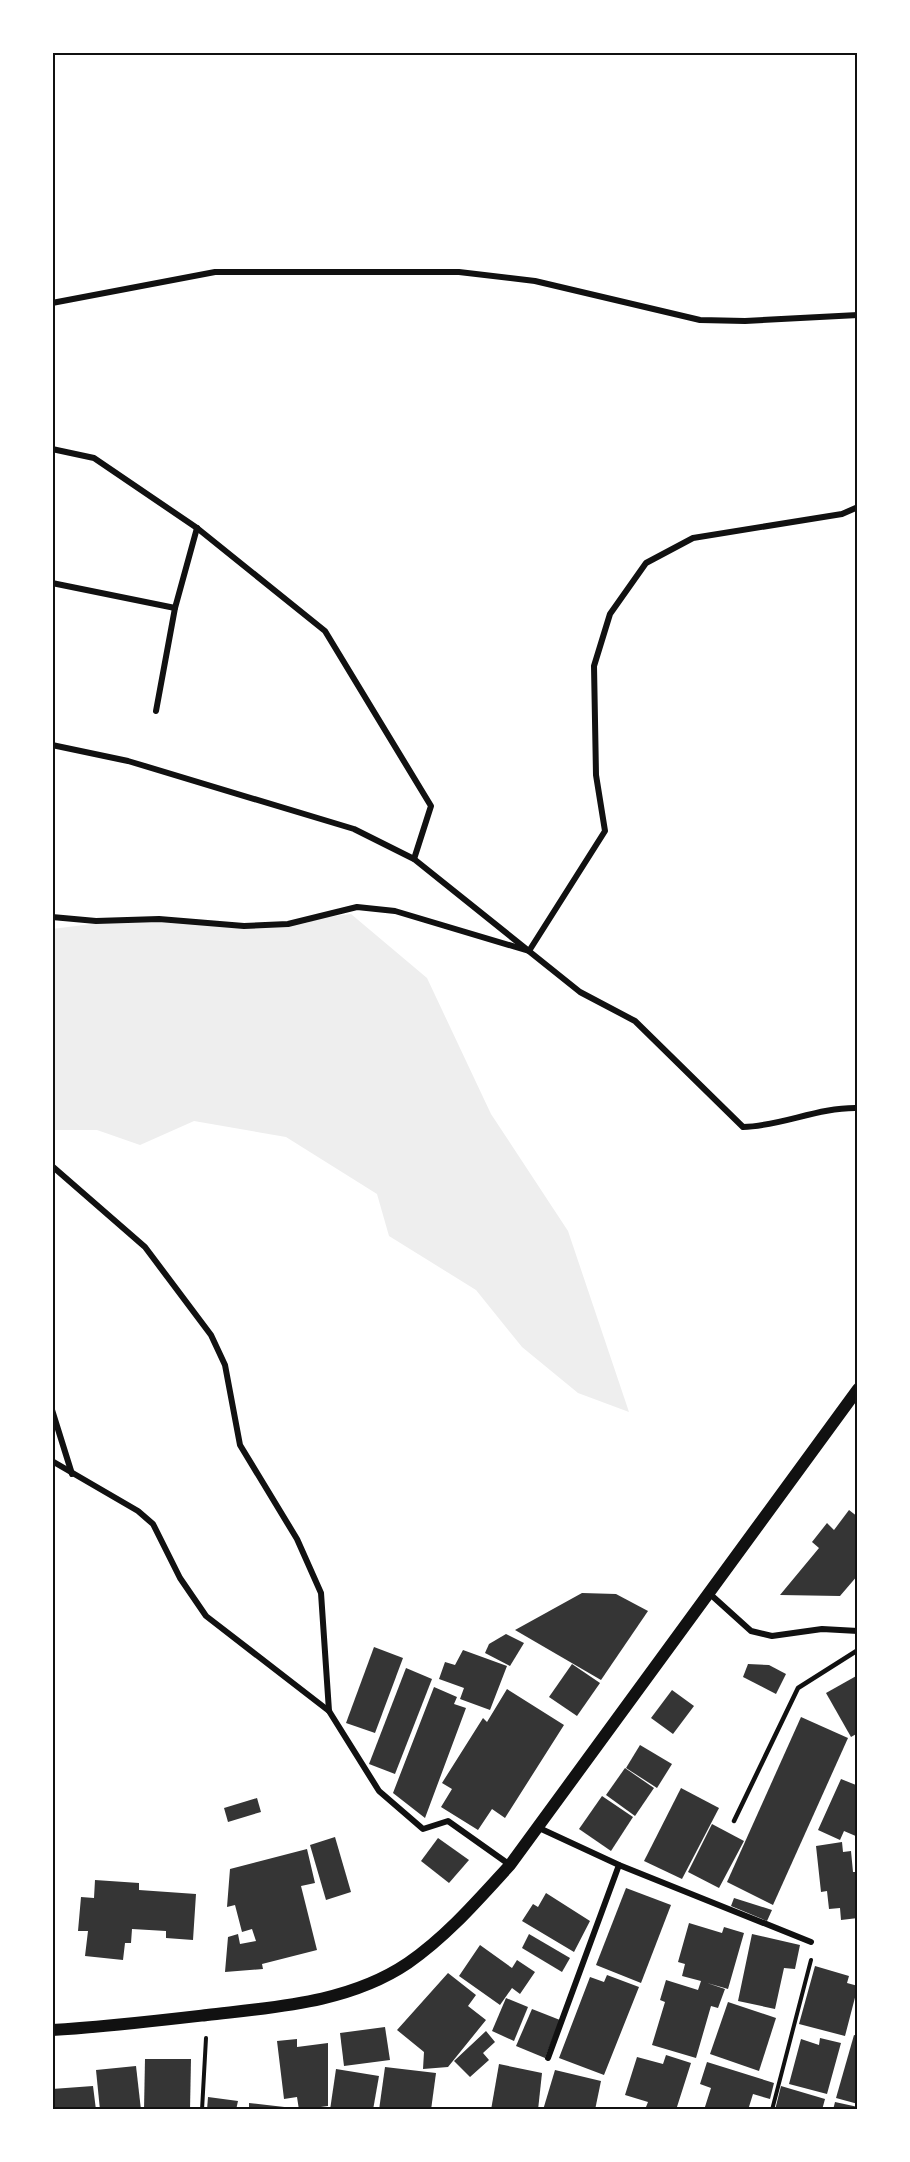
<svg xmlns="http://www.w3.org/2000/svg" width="910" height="2162" viewBox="0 0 910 2162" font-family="Inter,sans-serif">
<rect width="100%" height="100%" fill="#fff"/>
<path fill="#eee" d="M 351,914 L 427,978 L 491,1114 L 568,1231 L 629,1412 L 578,1393 L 522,1347 L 476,1290 L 389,1236 L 377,1194 L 286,1137 L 194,1121 L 140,1145 L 97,1130 L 53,1130 L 52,929 L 140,918 L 239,928 Z"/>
<g fill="#353535">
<path d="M 849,1510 L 858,1517 L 858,1575 L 840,1596 L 780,1595 L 819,1548 L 812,1542 L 827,1523 L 834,1530 Z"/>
<path d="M 582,1593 L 616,1594 L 648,1611 L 601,1680 L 515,1630 Z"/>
<path d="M 506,1634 L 524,1643 L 510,1666 L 485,1653 L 489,1644 Z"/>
<path d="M 374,1647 L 403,1658 L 375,1733 L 346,1723 Z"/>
<path d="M 463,1650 L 507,1666 L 490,1710 L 460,1699 L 464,1688 L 439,1679 L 445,1662 L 455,1665 Z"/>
<path d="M 572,1664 L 600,1683 L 577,1716 L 549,1697 Z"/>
<path d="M 748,1664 L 769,1665 L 786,1674 L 776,1694 L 743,1677 Z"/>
<path d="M 406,1668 L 432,1679 L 395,1774 L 369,1764 Z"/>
<path d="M 858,1675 L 858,1733 L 851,1737 L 826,1693 Z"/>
<path d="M 434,1687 L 457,1697 L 454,1704 L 466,1708 L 425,1818 L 393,1793 Z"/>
<path d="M 507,1689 L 564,1725 L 505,1818 L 492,1809 L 478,1830 L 441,1807 L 452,1789 L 442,1783 L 483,1718 L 487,1722 Z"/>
<path d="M 672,1690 L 694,1706 L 673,1734 L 651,1718 Z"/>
<path d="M 801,1717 L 848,1738 L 773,1905 L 727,1882 Z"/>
<path d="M 640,1745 L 672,1764 L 657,1788 L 626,1768 Z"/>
<path d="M 625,1768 L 654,1788 L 635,1816 L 606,1795 Z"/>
<path d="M 841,1779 L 856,1785 L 858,1781 L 858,1837 L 844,1831 L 840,1840 L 818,1830 Z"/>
<path d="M 681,1788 L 719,1808 L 682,1879 L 644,1861 Z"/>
<path d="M 602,1796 L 633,1817 L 611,1851 L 579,1829 Z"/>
<path d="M 257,1798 L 261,1812 L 228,1822 L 224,1808 Z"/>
<path d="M 712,1824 L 744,1841 L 719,1888 L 688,1872 Z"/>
<path d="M 335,1837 L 351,1892 L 326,1900 L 310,1845 Z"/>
<path d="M 438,1838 L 469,1860 L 449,1883 L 421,1861 Z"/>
<path d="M 842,1842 L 843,1852 L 851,1851 L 853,1872 L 858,1872 L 858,1918 L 841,1920 L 840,1908 L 829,1909 L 827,1891 L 821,1892 L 816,1846 Z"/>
<path d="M 307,1849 L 315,1883 L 301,1886 L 317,1950 L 262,1964 L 263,1969 L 225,1972 L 228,1937 L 238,1934 L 240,1944 L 256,1941 L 252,1929 L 242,1932 L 235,1905 L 227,1907 L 230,1869 Z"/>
<path d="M 95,1880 L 139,1883 L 139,1890 L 196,1894 L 193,1940 L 166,1938 L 166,1931 L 132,1929 L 131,1943 L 125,1943 L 123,1960 L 85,1956 L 88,1931 L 78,1931 L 81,1897 L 94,1898 Z"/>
<path d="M 626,1888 L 671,1905 L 641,1983 L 596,1965 Z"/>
<path d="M 546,1893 L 590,1921 L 574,1952 L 522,1921 L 533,1904 L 538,1907 Z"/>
<path d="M 734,1898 L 772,1910 L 767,1921 L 731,1906 Z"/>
<path d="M 689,1923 L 722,1933 L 724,1927 L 744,1933 L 728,1989 L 707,1983 L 725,1989 L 718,2008 L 711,2006 L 696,2058 L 652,2045 L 665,2002 L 660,2000 L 666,1980 L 698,1990 L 701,1981 L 682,1976 L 685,1964 L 678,1962 Z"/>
<path d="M 529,1934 L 570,1958 L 562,1972 L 522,1948 Z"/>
<path d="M 752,1934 L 800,1945 L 795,1969 L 784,1968 L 775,2009 L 738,2001 Z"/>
<path d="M 480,1945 L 512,1968 L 517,1960 L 535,1972 L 520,1994 L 512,1988 L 500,2005 L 459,1976 Z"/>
<path d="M 815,1966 L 849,1976 L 847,1983 L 858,1986 L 845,2036 L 799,2024 Z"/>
<path d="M 448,1973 L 476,1995 L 468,2006 L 486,2020 L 448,2067 L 423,2069 L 424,2052 L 397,2030 Z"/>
<path d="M 607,1975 L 639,1987 L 604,2075 L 559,2058 L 590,1977 L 604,1982 Z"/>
<path d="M 506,1998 L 528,2007 L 514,2041 L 492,2031 Z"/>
<path d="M 728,2002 L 776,2018 L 759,2071 L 710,2054 Z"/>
<path d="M 532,2009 L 560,2020 L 545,2058 L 516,2046 Z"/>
<path d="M 385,2027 L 390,2060 L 344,2066 L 340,2033 Z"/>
<path d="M 486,2031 L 495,2042 L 483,2053 L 489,2060 L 470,2077 L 454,2061 Z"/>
<path d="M 854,2035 L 858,2036 L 858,2104 L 836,2098 Z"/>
<path d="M 820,2038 L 841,2043 L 827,2094 L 789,2084 L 801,2039 L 819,2045 Z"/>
<path d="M 297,2039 L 297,2047 L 328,2043 L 328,2106 L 299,2110 L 297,2097 L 284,2099 L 277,2041 Z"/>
<path d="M 666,2055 L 691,2063 L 676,2110 L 655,2110 L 646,2107 L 648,2102 L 625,2095 L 637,2057 L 663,2064 Z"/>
<path d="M 145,2059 L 191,2059 L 190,2110 L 144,2110 Z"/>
<path d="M 707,2062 L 774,2083 L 770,2099 L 753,2094 L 748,2110 L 704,2110 L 711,2088 L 700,2084 Z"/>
<path d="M 499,2064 L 542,2073 L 538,2110 L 491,2110 Z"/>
<path d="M 136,2066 L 141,2110 L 100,2110 L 96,2070 Z"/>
<path d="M 385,2067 L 436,2073 L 431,2110 L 379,2110 Z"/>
<path d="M 336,2069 L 379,2076 L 373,2110 L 330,2110 Z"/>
<path d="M 555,2070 L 601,2081 L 595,2110 L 543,2110 Z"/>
<path d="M 93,2086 L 96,2110 L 52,2110 L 52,2089 Z"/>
<path d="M 781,2086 L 825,2099 L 822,2110 L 775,2110 Z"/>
<path d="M 208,2097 L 238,2101 L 236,2110 L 207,2110 Z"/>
<path d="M 835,2102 L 858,2107 L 858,2110 L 833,2110 Z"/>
<path d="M 249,2103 L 293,2108 L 293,2110 L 249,2110 Z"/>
</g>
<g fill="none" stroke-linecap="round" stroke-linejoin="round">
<g stroke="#111" stroke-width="4">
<path d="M 202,2110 L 206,2038"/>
<path d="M 772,2110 L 811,1960"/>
</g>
<path stroke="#111" stroke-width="4.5" d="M 734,1821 L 798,1688 L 858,1650"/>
<g stroke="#111" stroke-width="6">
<path d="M 52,303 L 215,272 L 459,272 L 535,281 L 700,320 L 745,321 L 858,315"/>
<path d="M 52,449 L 94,458 L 197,528 L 325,631 L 431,806 L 414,859"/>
<path d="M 52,583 L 175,608"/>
<path d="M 156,711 L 175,608 L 197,528"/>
<path d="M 52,745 L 128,761 L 354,829 L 414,859 L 580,992 L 635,1021 L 743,1127 C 782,1126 818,1107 858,1108"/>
<path d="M 52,917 L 96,921 L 159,919 L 244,926 L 288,924 L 357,907 L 395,911 L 529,951 L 605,831 L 596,775 L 594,666 L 610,614 L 646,563 L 693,538 L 842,514 L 858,507"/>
<path d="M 52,1166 L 145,1247 L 211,1335 L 225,1365 L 240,1445 L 297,1539 L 321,1593 L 329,1711 L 379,1791 L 423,1829 L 448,1821 L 510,1865"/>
<path d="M 52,1410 L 72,1474"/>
<path d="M 52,1461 L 138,1511 L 153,1524 L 180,1578 L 206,1616 L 329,1711"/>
<path d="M 710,1594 L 751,1631 L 772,1636 L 822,1629 L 858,1631"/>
<path d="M 537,1827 L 619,1865 L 811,1942"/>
<path d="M 548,2058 L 619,1865"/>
</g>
<path stroke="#111" stroke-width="12" d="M 52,2030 C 104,2027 155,2021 207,2015 C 275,2007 349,2003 408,1963 C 447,1936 478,1900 510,1865 L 858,1389"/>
</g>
<rect width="910" height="2162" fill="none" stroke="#ffffff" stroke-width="108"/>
<rect x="54" y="54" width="802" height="2054" fill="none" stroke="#111" stroke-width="2"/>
</svg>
